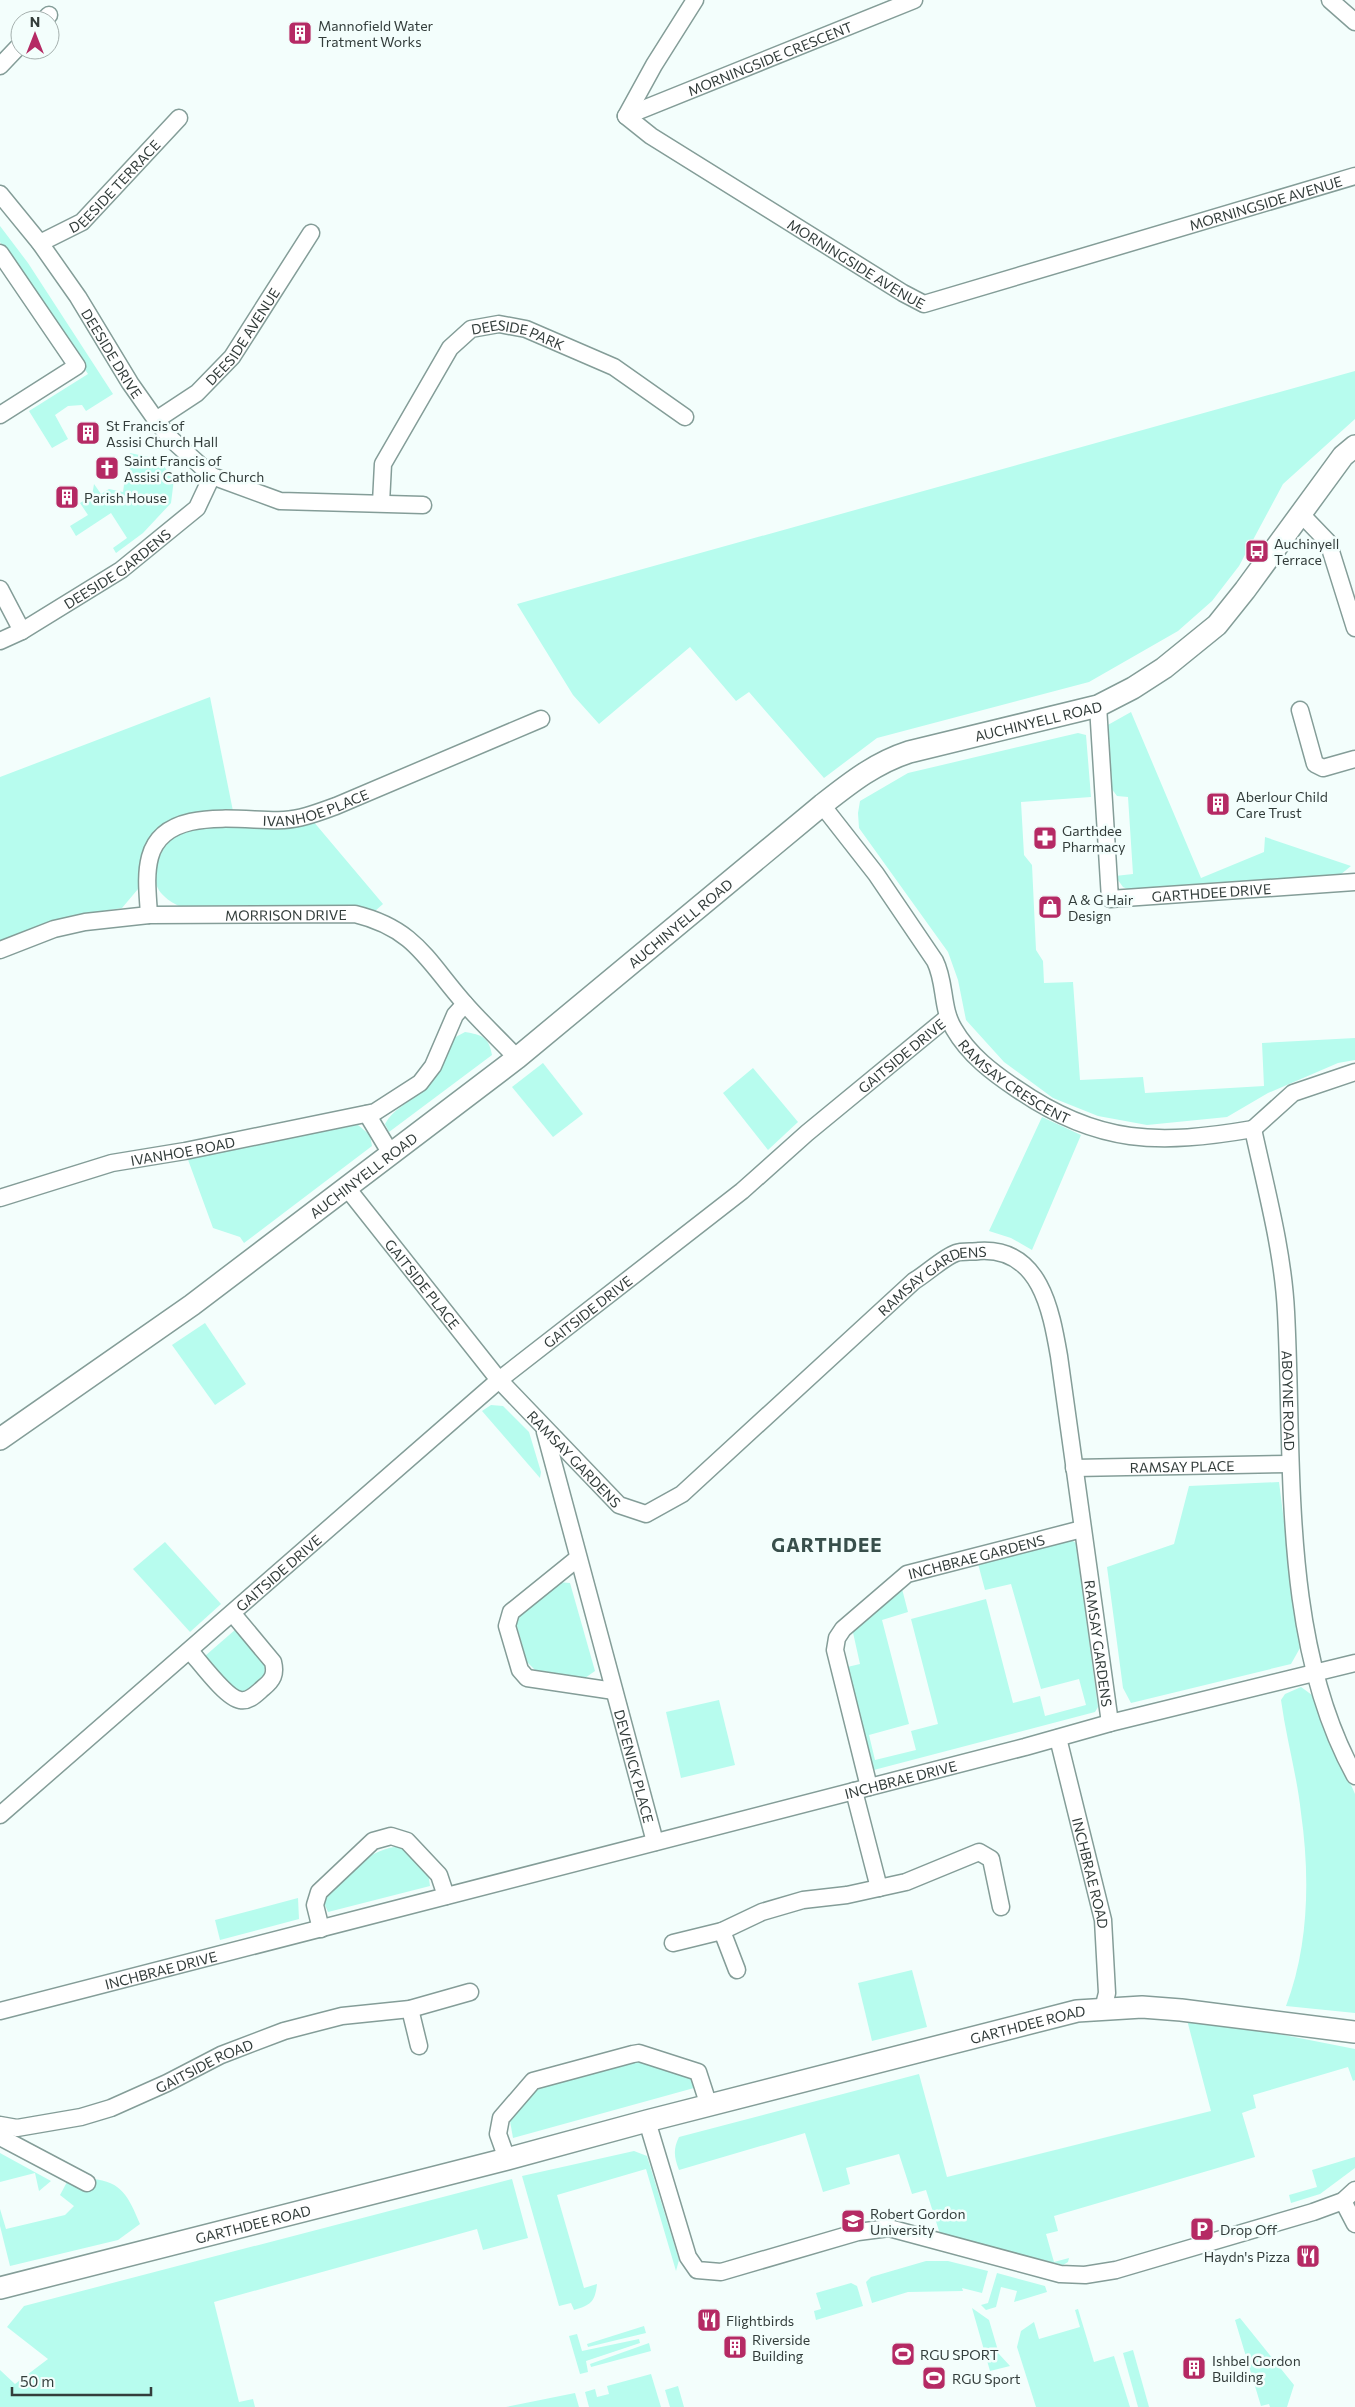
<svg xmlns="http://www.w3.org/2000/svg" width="1355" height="2407" viewBox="0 0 1355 2407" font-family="Commissioner,sans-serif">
<rect width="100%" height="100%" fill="#f3fefc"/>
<g fill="#b7fcee">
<path d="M 0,226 L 28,263 L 113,394 L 86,411 L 82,405 L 68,406 L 55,415 L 68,439 L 52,448 L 29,411 L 88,374 L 0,242 Z"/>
<path d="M 1355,371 L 1355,419 L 1283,484 L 1239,566 L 1212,601 L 1178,631 L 1089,682 L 877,738 L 824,778 L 749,692 L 736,701 L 690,647 L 599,724 L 573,695 L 517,604 Z"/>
<path d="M 130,453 L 158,459 L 174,479 L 171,503 L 143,533 L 116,553 L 113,548 L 127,538 L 111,513 L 76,536 L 70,526 L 88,515 L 80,503 L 92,496 L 94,484 L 101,494 L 109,489 L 123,492 L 125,478 L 133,474 L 127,465 Z"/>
<path d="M 210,697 L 233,811 L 199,811 L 171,821 L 141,861 L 138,889 L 122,908 L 71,916 L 0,941 L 0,777 Z"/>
<path d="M 1131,712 L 1201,878 L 1264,852 L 1265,837 L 1351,866 L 1340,875 L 1134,892 L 1123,887 L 1115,876 L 1133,874 L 1128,797 L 1117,796 L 1111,788 L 1106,726 Z"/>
<path d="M 1078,733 L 1086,735 L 1091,797 L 1021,802 L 1024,855 L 1032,865 L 1036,950 L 1043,961 L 1044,983 L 1073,982 L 1080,1080 L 1143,1077 L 1145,1093 L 1264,1086 L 1262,1043 L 1355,1038 L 1355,1060 L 1338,1063 L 1268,1093 L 1227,1117 L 1147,1125 L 1098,1116 L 1053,1098 L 1004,1062 L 966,1020 L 958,980 L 948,952 L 859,828 L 858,813 L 860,801 L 908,773 Z"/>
<path d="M 313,821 L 383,904 L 375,911 L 354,905 L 179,906 C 165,899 153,889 155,872 C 157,860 163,846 173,838 C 198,820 280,822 313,821 Z"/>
<path d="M 465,1032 C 482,1035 489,1037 492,1055 L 389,1132 L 385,1124 C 393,1109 408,1103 420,1093 C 437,1079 443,1058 452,1039 Z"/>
<path d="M 543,1063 L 583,1114 L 553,1137 L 512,1087 Z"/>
<path d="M 753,1068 L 798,1122 L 768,1150 L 723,1093 Z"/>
<path d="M 1042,1117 L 1081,1135 L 1032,1250 L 1011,1238 L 989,1231 Z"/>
<path d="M 358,1125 L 370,1135 L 372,1146 L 244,1243 L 240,1237 L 213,1228 L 187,1157 Z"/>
<path d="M 205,1323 L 246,1384 L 215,1405 L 172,1345 Z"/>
<path d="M 491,1405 L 503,1406 L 529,1432 L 541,1472 L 540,1478 L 482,1411 Z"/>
<path d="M 1279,1482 L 1300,1648 L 1291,1664 L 1131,1703 L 1123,1688 L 1107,1567 L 1174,1544 L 1189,1486 Z"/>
<path d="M 1067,1537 L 1076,1543 L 1098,1707 L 1095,1712 L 870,1771 L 843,1668 L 860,1664 L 852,1628 L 901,1585 L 908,1612 L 882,1620 L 909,1724 L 869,1735 L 875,1760 L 916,1750 L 911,1731 L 938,1724 L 911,1619 L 986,1599 L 1013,1703 L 1040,1696 L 1045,1716 L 1086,1705 L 1079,1679 L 1041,1689 L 1011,1584 L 985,1590 L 977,1560 Z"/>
<path d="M 165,1542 L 221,1604 L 190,1632 L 133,1569 Z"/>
<path d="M 558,1582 L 570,1583 L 595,1671 L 585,1678 L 535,1670 L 527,1662 L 516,1623 L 520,1612 Z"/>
<path d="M 236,1629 L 265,1665 L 264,1677 L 244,1692 L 233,1690 L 205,1656 Z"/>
<path d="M 1301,1687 L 1312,1695 L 1355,1794 L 1355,2013 L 1286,2006 C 1309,1946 1310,1876 1301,1813 C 1297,1775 1286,1738 1281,1700 L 1285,1694 Z"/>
<path d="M 719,1700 L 735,1765 L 681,1778 L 666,1712 Z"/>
<path d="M 402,1846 L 428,1872 L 430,1886 L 328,1912 L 324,1903 L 327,1896 C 350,1873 368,1848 402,1846 Z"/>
<path d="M 298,1898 L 299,1919 L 220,1940 L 215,1920 Z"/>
<path d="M 912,1970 L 927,2027 L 872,2041 L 858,1983 Z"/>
<path d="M 1187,2020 L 1259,2030 L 1355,2049 L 1355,2080 L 1353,2081 L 1348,2067 L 1253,2095 L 1256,2108 L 1242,2113 L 1255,2157 L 1054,2216 L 1058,2231 L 1046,2234 L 1054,2262 L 1069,2258 L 1068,2262 L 1063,2265 L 940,2234 L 926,2190 L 912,2194 L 899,2154 L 846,2168 L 850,2184 L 823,2192 L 805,2133 L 679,2170 C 674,2157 673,2149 679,2137 L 919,2074 L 947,2177 L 1211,2111 Z"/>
<path d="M 642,2061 L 690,2076 L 694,2088 L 513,2138 L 510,2121 L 538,2085 Z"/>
<path d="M 634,2151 L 647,2156 L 679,2260 L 676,2271 L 646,2169 L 557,2195 L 584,2288 L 597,2284 C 595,2302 591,2305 574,2310 L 571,2303 L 559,2306 L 522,2176 Z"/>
<path d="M 0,2153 L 51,2181 L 39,2191 L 35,2173 L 0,2182 Z"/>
<path d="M 1355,2157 L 1355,2168 L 1320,2194 L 1291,2203 L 1289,2195 L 1317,2187 L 1312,2170 Z"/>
<path d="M 92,2179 C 122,2181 129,2198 140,2224 L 118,2240 L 10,2266 L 0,2226 L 0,2209 L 6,2229 L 65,2215 L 74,2206 L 60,2195 L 67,2182 L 85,2191 Z"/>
<path d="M 512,2179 L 528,2238 L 483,2250 L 477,2229 L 214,2302 L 239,2402 L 253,2399 L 255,2407 L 0,2407 L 0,2370 L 15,2384 L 48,2359 L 7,2327 L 24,2306 Z"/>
<path d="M 926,2261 L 948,2261 L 988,2271 L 982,2293 L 962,2288 L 963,2291 L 908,2292 L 872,2303 L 866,2282 L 871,2277 Z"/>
<path d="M 997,2273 L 1045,2286 L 1047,2292 L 1014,2302 L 1017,2291 L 1001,2287 L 996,2307 L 986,2310 L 981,2305 L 988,2303 Z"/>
<path d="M 851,2283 L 857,2286 L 863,2306 L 816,2320 L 814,2311 L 821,2309 L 816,2293 Z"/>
<path d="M 972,2308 L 989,2320 L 999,2354 L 1010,2366 L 990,2371 Z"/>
<path d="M 1078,2309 L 1094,2362 L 1114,2356 L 1130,2407 L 1036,2407 L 1017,2347 L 1021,2331 L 1034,2322 L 1039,2339 L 1080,2327 L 1075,2310 Z"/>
<path d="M 1240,2318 L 1294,2385 L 1287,2407 L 1270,2407 L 1269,2404 L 1261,2406 L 1235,2320 Z"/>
<path d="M 644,2326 L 646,2333 L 588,2347 L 587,2344 Z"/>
<path d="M 577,2334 L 582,2351 L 639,2339 L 640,2343 L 586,2361 L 588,2372 L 580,2374 L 569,2336 Z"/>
<path d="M 649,2343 L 651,2351 L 591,2367 L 590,2364 Z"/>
<path d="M 1133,2350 L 1149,2407 L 1138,2407 L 1123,2353 Z"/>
<path d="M 651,2374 L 661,2407 L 589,2407 L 585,2392 L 595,2389 L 597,2397 L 609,2394 L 607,2386 Z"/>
<path d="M 678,2386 L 684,2407 L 670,2407 L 665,2390 Z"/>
<path d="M 575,2393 L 579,2407 L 506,2407 Z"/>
</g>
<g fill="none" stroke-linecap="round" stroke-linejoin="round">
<g stroke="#849d98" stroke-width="19">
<g id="minor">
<path id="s1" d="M 695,0 L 654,65 L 626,116 L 651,136 L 903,293 L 924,304 L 1355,176"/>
<path d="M 1330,0 L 1355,22"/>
<path d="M 44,20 L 49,15"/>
<path d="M 0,66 L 20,45"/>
<path id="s2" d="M 626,116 L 914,0"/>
<path id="s3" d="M 0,194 L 40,243 L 78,297 L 130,383 L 156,420 L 170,438 L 212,476 L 280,501 L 423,505"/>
<path id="s4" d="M 40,243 L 82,222 L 179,118"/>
<path d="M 0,253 L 77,366 L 0,415"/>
<path id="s5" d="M 156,420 L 197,393 L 232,357 L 311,233"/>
<path id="s6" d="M 381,503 L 383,464 L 450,348 L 471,329 L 499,324 L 526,329 L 614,367 L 685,417"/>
<path d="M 1300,513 L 1328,542 L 1355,628"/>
<path d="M 0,589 L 22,631"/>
<path id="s7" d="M 0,641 L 22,631 L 121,570 L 197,508 L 212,476"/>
<path id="s8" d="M 1098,706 L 1110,899 L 1355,882"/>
<path d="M 1300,710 L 1315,764 L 1323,768 L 1355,759"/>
<path id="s9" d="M 822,805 L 876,874 L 935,961 C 946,983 941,1008 954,1029 C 969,1055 993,1073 1017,1089 C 1098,1145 1159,1145 1253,1129"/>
<path id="s10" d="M 149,915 C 148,896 145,876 150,857 C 164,804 244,822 284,820 C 302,819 319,812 336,806 L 541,719"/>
<path id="s11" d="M 0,950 L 54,929 L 85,922 L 149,915 L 355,914 C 416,929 427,961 466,1005 C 482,1023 500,1040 517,1058"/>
<path d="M 367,1114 L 391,1154"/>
<path id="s12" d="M 1253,1129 C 1266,1189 1283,1251 1286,1312 C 1294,1462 1280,1641 1355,1776"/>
<path d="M 1253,1129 L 1293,1093 L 1355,1072"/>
<path id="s13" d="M 347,1188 L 499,1380 L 619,1505 L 646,1514 L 682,1494 L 914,1281 C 926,1274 944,1257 956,1253 C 962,1251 972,1252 979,1251 C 1040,1247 1051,1310 1059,1356 L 1110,1723"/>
<path id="s14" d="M 0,1198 L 112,1163 L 185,1151 L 375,1112 L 420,1083 L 433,1066 L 455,1015 L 465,1004"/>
<path id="s15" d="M 545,1432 L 655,1842"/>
<path id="s16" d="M 1074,1468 L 1290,1464"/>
<path d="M 578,1558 L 511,1612 L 507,1626 L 520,1670 L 527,1678 L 614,1691"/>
<path d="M 190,1651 C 200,1662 226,1698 240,1700 C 249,1702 256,1694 263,1688 C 273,1680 276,1674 273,1662 L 233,1614"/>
<path id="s17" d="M 1058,1738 L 1103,1920 L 1107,1993 L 1103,2009"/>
<path id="s18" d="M 869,1787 L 835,1650 L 837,1638 L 843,1629 L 907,1574 L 1082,1529"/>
<path d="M 854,1791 L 879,1888"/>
<path id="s19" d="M 0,1815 L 499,1380 L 742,1191 L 807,1133 L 948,1017"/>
<path d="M 321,1929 L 315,1905 L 319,1892 L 373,1841 L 391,1836 L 407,1841 L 439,1875 L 446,1896"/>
<path d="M 722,1931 L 737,1970"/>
<path d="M 673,1943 L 722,1931 L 762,1912 L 803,1900 L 847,1895 L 906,1882 L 979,1852 L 991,1859 L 1001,1907"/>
<path d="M 410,2009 L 419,2046"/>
<path id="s20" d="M 0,2011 L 1025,1747 L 1110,1723 L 1355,1663"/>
<path d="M 647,2121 L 688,2257 L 697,2270 L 721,2272 L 858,2232 L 889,2228 L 1060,2274 L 1085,2275 L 1116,2270 L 1313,2212 L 1343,2201 L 1355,2190"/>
<path id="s21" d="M 0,2125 L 17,2128 L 81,2117 L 111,2108 L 167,2083 L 221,2055 L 284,2031 L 342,2016 L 410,2009 L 470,1992"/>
<path d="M 0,2137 L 87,2183"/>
<path d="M 507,2159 L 498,2134 L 501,2118 L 533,2081 L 633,2054 L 639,2053 L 698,2072 L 709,2106"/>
<path d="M 1343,2201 L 1355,2224"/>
</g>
</g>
<g stroke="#849d98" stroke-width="24">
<g id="tertiary">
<path id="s22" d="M 0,1439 L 192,1305 L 517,1058 L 822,805 C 850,783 875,763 909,752 L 1098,706 L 1133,688 L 1164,668 L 1217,625 L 1245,590 L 1343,456 L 1355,446"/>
<path id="s23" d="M 0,2288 L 507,2159 L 647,2121 L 1077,2011 L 1142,2007 L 1181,2010 L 1355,2032"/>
</g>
</g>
<use href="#minor" stroke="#fff" stroke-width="16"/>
<use href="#tertiary" stroke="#fff" stroke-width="21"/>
</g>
<defs>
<g id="building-square" transform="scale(1.25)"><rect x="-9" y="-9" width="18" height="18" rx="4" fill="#b52a64" stroke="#f3fefc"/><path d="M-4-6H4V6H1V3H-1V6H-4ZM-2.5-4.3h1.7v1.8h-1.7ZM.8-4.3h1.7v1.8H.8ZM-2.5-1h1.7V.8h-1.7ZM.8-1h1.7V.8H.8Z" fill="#fff"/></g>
<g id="church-square" transform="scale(1.25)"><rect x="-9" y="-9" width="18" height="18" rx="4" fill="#b52a64" stroke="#f3fefc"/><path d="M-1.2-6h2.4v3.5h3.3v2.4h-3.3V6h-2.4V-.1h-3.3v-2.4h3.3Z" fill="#fff"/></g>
<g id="bus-square" transform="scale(1.25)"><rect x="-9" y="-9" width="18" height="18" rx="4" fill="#b52a64" stroke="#f3fefc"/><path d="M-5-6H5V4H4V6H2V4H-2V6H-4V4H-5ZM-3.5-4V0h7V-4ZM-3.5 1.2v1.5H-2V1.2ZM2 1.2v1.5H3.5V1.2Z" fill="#fff"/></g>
<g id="pharmacy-square" transform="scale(1.25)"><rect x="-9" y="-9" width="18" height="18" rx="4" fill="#b52a64" stroke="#f3fefc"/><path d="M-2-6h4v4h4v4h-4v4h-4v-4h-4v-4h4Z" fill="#fff"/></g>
<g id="shop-square" transform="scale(1.25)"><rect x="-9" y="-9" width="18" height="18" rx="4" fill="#b52a64" stroke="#f3fefc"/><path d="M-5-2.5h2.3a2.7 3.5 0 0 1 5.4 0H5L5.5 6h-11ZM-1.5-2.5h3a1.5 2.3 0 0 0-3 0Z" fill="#fff"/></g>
<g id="university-square" transform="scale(1.25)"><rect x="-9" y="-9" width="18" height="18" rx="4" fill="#b52a64" stroke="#f3fefc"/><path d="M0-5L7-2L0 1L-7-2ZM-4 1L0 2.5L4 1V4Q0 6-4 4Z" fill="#fff"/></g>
<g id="parking-square" transform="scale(1.25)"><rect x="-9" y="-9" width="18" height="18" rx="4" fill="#b52a64" stroke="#f3fefc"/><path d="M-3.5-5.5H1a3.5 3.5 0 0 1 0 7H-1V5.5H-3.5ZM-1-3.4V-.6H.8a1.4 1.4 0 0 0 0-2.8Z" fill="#fff"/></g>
<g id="restaurant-square" transform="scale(1.25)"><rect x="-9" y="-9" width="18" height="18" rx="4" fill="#b52a64" stroke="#f3fefc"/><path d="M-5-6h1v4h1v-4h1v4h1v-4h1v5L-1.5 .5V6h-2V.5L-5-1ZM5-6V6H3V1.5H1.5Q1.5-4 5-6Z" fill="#fff"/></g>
<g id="stadium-square" transform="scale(1.25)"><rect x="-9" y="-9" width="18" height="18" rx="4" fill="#b52a64" stroke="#f3fefc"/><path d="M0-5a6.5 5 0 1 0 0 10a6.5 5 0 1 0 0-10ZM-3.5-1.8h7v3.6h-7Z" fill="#fff"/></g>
</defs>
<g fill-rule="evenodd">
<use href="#building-square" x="300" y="33"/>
<use href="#building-square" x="88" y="433"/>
<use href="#church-square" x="107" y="468"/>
<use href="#building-square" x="67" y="497"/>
<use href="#bus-square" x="1257" y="551"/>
<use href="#building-square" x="1218" y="804"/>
<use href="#pharmacy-square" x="1045" y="838"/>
<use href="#shop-square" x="1050" y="907"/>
<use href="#university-square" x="853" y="2221"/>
<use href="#parking-square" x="1202" y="2229"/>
<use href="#restaurant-square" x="1308" y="2256"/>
<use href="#restaurant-square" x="709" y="2320"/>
<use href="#building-square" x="735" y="2347"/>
<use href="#stadium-square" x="903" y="2354"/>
<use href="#building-square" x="1194" y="2368"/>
<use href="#stadium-square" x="934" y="2378"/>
</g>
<g text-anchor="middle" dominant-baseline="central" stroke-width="5" stroke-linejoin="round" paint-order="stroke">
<g font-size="14" fill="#333d3b" stroke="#f3fefc" text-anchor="start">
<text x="318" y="25">Mannofield Water<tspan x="318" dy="16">Tratment Works</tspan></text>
<text x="106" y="425">St Francis of<tspan x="106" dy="16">Assisi Church Hall</tspan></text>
<text x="124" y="460">Saint Francis of<tspan x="124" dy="16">Assisi Catholic Church</tspan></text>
<text x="84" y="497">Parish House</text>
<text x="1274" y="543">Auchinyell<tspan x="1274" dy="16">Terrace</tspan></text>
<text x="1236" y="796">Aberlour Child<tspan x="1236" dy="16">Care Trust</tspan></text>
<text x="1062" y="830">Garthdee<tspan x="1062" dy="16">Pharmacy</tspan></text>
<text x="1068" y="899">A &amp; G Hair<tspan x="1068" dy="16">Design</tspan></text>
<text x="870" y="2213">Robert Gordon<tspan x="870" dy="16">University</tspan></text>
<text x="1220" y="2229">Drop Off</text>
<text x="1290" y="2256" text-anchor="end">Haydn's Pizza</text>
<text x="726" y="2320">Flightbirds</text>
<text x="752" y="2339">Riverside<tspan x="752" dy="16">Building</tspan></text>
<text x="920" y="2354">RGU SPORT</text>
<text x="1212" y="2360">Ishbel Gordon<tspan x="1212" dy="16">Building</tspan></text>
<text x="952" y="2378">RGU Sport</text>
</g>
<g font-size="14" fill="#333d3b" stroke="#f3fefc">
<text stroke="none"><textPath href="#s2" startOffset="155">MORNINGSIDE CRESCENT</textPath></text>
<text stroke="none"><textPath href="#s4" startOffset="95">DEESIDE TERRACE</textPath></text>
<text stroke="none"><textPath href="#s1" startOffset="844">MORNINGSIDE AVENUE</textPath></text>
<text stroke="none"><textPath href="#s1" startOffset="409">MORNINGSIDE AVENUE</textPath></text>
<text stroke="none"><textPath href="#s5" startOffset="122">DEESIDE AVENUE</textPath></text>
<text stroke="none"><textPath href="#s6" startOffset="250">DEESIDE PARK</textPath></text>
<text stroke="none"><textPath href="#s3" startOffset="195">DEESIDE DRIVE</textPath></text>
<text stroke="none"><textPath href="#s7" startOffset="138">DEESIDE GARDENS</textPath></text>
<text stroke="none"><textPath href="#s22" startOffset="1274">AUCHINYELL ROAD</textPath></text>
<text stroke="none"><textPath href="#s10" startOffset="242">IVANHOE PLACE</textPath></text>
<text stroke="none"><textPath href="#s8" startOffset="295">GARTHDEE DRIVE</textPath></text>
<text stroke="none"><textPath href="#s11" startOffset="291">MORRISON DRIVE</textPath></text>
<text stroke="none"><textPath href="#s22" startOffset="854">AUCHINYELL ROAD</textPath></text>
<text stroke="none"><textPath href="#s19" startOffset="1179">GAITSIDE DRIVE</textPath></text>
<text stroke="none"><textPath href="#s9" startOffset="345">RAMSAY CRESCENT</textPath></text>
<text stroke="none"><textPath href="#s14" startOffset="189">IVANHOE ROAD</textPath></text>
<text stroke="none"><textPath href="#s22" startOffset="449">AUCHINYELL ROAD</textPath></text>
<text stroke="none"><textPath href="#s13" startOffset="122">GAITSIDE PLACE</textPath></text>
<text stroke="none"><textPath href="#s13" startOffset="820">RAMSAY GARDENS</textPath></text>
<text stroke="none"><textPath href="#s19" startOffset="774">GAITSIDE DRIVE</textPath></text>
<text stroke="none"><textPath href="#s12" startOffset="275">ABOYNE ROAD</textPath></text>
<text stroke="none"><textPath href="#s13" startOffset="354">RAMSAY GARDENS</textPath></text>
<text stroke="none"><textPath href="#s16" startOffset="108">RAMSAY PLACE</textPath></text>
<text stroke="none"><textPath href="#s18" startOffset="320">INCHBRAE GARDENS</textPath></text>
<text stroke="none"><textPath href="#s19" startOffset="369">GAITSIDE DRIVE</textPath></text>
<text stroke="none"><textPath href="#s13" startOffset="1314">RAMSAY GARDENS</textPath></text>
<text stroke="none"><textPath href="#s15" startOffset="346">DEVENICK PLACE</textPath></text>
<text stroke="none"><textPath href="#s20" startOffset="930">INCHBRAE DRIVE</textPath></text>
<text stroke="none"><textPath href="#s17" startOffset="139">INCHBRAE ROAD</textPath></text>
<text stroke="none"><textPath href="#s20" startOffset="166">INCHBRAE DRIVE</textPath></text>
<text stroke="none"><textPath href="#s23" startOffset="1061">GARTHDEE ROAD</textPath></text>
<text stroke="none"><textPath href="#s21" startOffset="216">GAITSIDE ROAD</textPath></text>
<text stroke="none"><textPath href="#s23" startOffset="261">GARTHDEE ROAD</textPath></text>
</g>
<g font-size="19" font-weight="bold" letter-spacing="1" fill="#384f4b" stroke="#f3fefc">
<text x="827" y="1544">GARTHDEE</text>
</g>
</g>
<g transform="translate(35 35)"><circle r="24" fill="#f3fefc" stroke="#a6b1af"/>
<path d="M0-4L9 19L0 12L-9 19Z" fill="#b52a64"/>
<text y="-8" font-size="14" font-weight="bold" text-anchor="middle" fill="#333d3b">N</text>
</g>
<path d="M12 2387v8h139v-8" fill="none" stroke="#333d3b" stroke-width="2.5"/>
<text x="20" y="2387" font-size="15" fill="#333d3b" stroke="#f3fefc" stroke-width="4" paint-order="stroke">50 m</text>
</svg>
